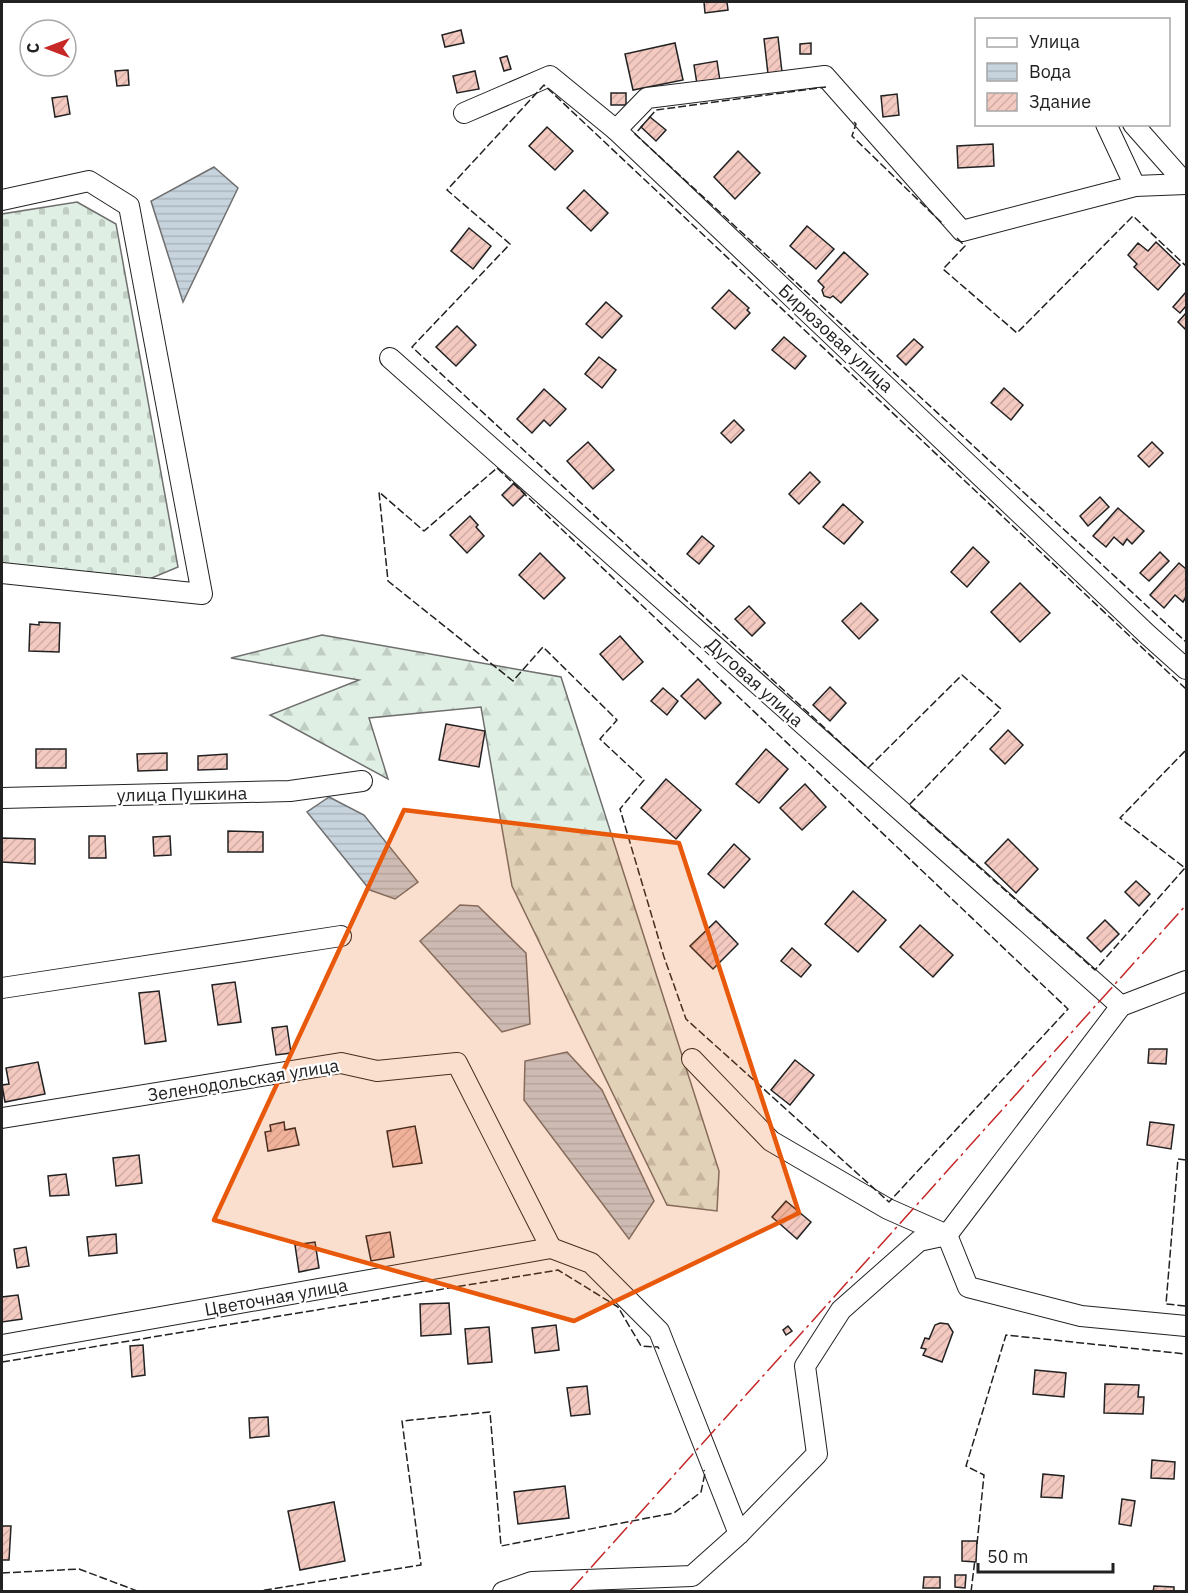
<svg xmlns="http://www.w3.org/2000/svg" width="1188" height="1593" viewBox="0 0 1188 1593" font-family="'IBM Plex Sans',sans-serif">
<defs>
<pattern id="forest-firs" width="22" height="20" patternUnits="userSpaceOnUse" patternTransform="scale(1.5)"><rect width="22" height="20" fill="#e0efe3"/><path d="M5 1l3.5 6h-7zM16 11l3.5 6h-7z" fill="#c0cdc2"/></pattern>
<pattern id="cemetery-stones" width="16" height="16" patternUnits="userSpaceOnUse" patternTransform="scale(1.5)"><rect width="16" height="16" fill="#e0efe3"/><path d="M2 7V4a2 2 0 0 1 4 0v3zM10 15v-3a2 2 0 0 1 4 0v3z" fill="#c0cdc2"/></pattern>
<pattern id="water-rules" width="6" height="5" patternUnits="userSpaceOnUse" patternTransform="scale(1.5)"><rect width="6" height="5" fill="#c7d3dd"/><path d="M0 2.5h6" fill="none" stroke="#abb5bd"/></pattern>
<pattern id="building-hatch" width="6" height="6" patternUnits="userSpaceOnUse" patternTransform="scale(1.5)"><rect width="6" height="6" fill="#f3c9c0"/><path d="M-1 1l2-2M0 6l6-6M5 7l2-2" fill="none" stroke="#d0aca5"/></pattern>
</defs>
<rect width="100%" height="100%" fill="#fff"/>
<path fill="url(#forest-firs)" stroke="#6f6f6f" stroke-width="1.5" d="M 322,635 L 561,677 L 719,1171 L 717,1211 L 667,1205 L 512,886 L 481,707 L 369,718 L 388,779 L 270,715 L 359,680 L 231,658 Z"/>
<path fill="url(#cemetery-stones)" stroke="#6f6f6f" stroke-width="1.5" d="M 77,202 L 116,224 L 178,567 L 147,580 L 2,567 L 2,214 Z"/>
<g fill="url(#water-rules)" stroke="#6f6f6f" stroke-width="1.5">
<path d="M 214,167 L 238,188 L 183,302 L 151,201 Z"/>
<path d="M 329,797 L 364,815 L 418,882 L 395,899 L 370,890 L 307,812 Z"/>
<path d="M 460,905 L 478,906 L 526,953 L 530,1024 L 502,1032 L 420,941 Z"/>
<path d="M 567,1052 L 602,1090 L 654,1201 L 629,1239 L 524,1100 L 525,1061 Z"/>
</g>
<g fill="url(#building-hatch)" stroke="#222" stroke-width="1.5">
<path d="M 704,2 L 727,2 L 728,10 L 705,13 Z"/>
<path d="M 461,30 L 464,43 L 445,47 L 442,35 Z"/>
<path d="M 778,37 L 782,72 L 768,74 L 764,39 Z"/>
<path d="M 675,43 L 683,80 L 633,90 L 625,54 Z"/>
<path d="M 811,43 L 811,54 L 800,54 L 800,44 Z"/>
<path d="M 507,56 L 511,69 L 504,71 L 500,58 Z"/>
<path d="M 717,61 L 720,81 L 697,84 L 694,65 Z"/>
<path d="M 128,70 L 129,85 L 117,86 L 115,71 Z"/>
<path d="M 475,71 L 479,89 L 457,93 L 453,76 Z"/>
<rect x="611" y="93" width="15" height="12"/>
<path d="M 897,94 L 899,115 L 883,117 L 881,96 Z"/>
<path d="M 67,96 L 70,114 L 55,117 L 52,98 Z"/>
<path d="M 650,117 L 666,130 L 656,141 L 641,127 Z"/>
<path d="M 547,127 L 573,151 L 555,170 L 529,146 Z"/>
<path d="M 993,144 L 994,166 L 958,168 L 957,146 Z"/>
<path d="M 738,151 L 760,173 L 735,199 L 714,177 Z"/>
<path d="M 584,190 L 608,213 L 591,231 L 567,208 Z"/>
<path d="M 807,226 L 834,249 L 816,269 L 790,246 Z"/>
<path d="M 469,228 L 491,246 L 473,269 L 451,251 Z"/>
<path d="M 1156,242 L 1180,265 L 1158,290 L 1134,267 L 1137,264 L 1128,255 L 1138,243 L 1148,251 Z"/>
<path d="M 844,252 L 868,274 L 841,303 L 833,296 L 830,298 L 824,296 L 822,290 L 824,287 L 818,281 Z"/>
<path d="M 729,290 L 749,308 L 747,310 L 750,313 L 735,329 L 712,308 Z"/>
<path d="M 1186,292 L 1186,306 L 1180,313 L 1173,307 Z"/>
<path d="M 606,302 L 622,316 L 602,338 L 586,324 Z"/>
<path d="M 1186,313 L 1186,330 L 1178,322 Z"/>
<path d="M 457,326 L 476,345 L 456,366 L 436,347 Z"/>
<path d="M 784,337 L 806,356 L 795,369 L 772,350 Z"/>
<path d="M 914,339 L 923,347 L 906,365 L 897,356 Z"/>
<path d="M 599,357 L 616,370 L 602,388 L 585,374 Z"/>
<path d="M 1004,388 L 1023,405 L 1011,420 L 991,403 Z"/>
<path d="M 544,389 L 566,409 L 550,426 L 544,420 L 532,433 L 517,419 Z"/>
<path d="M 734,420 L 744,430 L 731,443 L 721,433 Z"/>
<path d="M 588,442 L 614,470 L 593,489 L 567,461 Z"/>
<path d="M 1152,442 L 1163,453 L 1149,467 L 1138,456 Z"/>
<path d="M 810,472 L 820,482 L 799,504 L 789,494 Z"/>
<path d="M 514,483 L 525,494 L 513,506 L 502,495 Z"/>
<path d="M 1100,497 L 1109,507 L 1088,526 L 1080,516 Z"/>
<path d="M 843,504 L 863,522 L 844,544 L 823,527 Z"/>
<path d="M 1118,508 L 1144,531 L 1132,544 L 1127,539 L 1123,545 L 1114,537 L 1106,547 L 1093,536 Z"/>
<path d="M 470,516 L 478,525 L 476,527 L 484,536 L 467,553 L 450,535 Z"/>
<path d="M 702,536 L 714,546 L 699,564 L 687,554 Z"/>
<path d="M 973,547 L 989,562 L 967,587 L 951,572 Z"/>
<path d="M 1160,552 L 1169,561 L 1149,581 L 1140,573 Z"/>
<path d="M 540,553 L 565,578 L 544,599 L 519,575 Z"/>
<path d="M 1179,563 L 1186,569 L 1186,597 L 1183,602 L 1175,595 L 1164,608 L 1150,595 Z"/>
<path d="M 1020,583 L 1050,613 L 1020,642 L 991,612 Z"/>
<path d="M 861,603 L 878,620 L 859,639 L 842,621 Z"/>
<path d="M 749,606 L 765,623 L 752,636 L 735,619 Z"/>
<path d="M 39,622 L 60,623 L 59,652 L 29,651 L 30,624 L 39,625 Z"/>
<path d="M 620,636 L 643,662 L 623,680 L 600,654 Z"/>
<path d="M 698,679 L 721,703 L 705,719 L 681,696 Z"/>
<path d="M 830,687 L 846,703 L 830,721 L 813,705 Z"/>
<path d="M 663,688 L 678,701 L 667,715 L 651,701 Z"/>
<path d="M 446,724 L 485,731 L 479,767 L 439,760 Z"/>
<path d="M 1008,730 L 1023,745 L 1005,764 L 990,749 Z"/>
<rect x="36" y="749" width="30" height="19"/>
<path d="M 766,749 L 788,769 L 759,803 L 736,784 Z"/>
<path d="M 167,753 L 167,770 L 138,771 L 137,754 Z"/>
<path d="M 227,754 L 227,769 L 198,770 L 198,756 Z"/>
<path d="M 666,779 L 701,810 L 676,839 L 641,808 Z"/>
<path d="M 805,784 L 826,807 L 802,830 L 780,808 Z"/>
<path d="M 228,831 L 263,832 L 263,852 L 228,852 Z"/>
<path d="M 89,836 L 105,836 L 106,858 L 89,858 Z"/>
<path d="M 170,836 L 171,855 L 154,856 L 153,837 Z"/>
<path d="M 2,838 L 35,839 L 35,864 L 2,862 Z"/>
<path d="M 1008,839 L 1038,869 L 1016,893 L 985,863 Z"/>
<path d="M 734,844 L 750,859 L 724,888 L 708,874 Z"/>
<path d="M 1136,881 L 1150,894 L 1139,906 L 1125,892 Z"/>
<path d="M 853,891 L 886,920 L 858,952 L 825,924 Z"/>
<path d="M 1105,920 L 1119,934 L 1101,952 L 1087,938 Z"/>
<path d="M 716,921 L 738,944 L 713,969 L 690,946 Z"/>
<path d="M 920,925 L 953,955 L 933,977 L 900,947 Z"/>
<path d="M 792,948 L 811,965 L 801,977 L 781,961 Z"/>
<path d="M 235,982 L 241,1022 L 218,1025 L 212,985 Z"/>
<path d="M 159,991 L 166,1041 L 145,1044 L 139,993 Z"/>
<path d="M 287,1026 L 291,1053 L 276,1055 L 272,1028 Z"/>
<path d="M 1149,1049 L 1167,1049 L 1166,1064 L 1148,1063 Z"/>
<path d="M 795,1060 L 814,1075 L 790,1105 L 771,1090 Z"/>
<path d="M 38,1062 L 45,1094 L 5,1102 L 2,1085 L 9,1084 L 6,1068 Z"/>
<path d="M 284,1122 L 285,1130 L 295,1128 L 299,1145 L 268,1151 L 265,1132 L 271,1131 L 270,1125 Z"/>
<path d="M 1150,1122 L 1174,1125 L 1171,1149 L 1147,1145 Z"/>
<path d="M 415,1126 L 422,1163 L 393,1167 L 387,1131 Z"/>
<path d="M 139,1155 L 142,1183 L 116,1186 L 113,1158 Z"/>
<path d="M 66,1174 L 69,1195 L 50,1196 L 48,1176 Z"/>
<path d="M 786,1201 L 811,1222 L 797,1239 L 772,1217 Z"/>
<path d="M 390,1232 L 394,1257 L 371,1261 L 366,1236 Z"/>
<path d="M 116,1234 L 117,1253 L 89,1256 L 87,1237 Z"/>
<path d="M 315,1242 L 319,1268 L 299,1272 L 295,1245 Z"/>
<path d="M 26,1247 L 29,1266 L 17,1268 L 14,1249 Z"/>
<path d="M 18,1295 L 22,1319 L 2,1322 L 2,1297 Z"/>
<path d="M 449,1303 L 451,1334 L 421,1336 L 420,1304 Z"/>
<path d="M 940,1323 L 948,1324 L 953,1332 L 942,1362 L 923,1355 L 926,1349 L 921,1348 L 925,1338 L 929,1339 L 935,1325 Z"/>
<path d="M 556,1325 L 559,1350 L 535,1353 L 532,1328 Z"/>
<path d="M 788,1326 L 792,1331 L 786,1335 L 783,1330 Z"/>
<path d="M 489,1327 L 492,1362 L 468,1364 L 465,1329 Z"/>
<path d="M 143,1345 L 145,1375 L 132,1377 L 130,1346 Z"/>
<path d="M 1035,1370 L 1066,1373 L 1064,1397 L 1033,1394 Z"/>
<path d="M 1105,1384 L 1139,1385 L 1138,1397 L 1144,1397 L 1143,1414 L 1104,1413 Z"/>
<path d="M 587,1386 L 590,1414 L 571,1416 L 567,1388 Z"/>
<path d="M 268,1417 L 269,1436 L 250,1438 L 249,1418 Z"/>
<path d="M 1152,1460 L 1175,1462 L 1174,1479 L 1151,1478 Z"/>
<path d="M 1043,1474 L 1064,1476 L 1062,1498 L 1041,1497 Z"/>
<path d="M 565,1486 L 569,1518 L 518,1524 L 514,1492 Z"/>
<path d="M 1122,1499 L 1135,1501 L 1131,1526 L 1119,1524 Z"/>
<path d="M 334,1502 L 345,1561 L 300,1570 L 288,1511 Z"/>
<path d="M 2,1526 L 11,1526 L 9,1560 L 2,1560 Z"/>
<path d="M 962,1541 L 977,1541 L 976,1562 L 962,1561 Z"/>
<path d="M 955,1575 L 966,1575 L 965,1588 L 955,1587 Z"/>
<path d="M 924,1577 L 940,1577 L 940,1588 L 923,1588 Z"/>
<path d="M 1154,1586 L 1174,1587 L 1174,1592 L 1153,1592 Z"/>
</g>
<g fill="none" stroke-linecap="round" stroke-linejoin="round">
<g stroke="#222" stroke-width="22">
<g id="minor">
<path d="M 464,113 L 550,76 L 616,130 L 1148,635 L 1186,669"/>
<path d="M 1133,124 L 1186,184"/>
<path d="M 616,130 L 647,98 L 825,76 L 962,231 L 1135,186 L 1106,124"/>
<path d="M 1135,186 L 1186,184"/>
<path d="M 2,200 L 89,181 L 129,206 L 202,594 L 2,573"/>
<path d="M 390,358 L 1121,1006"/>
<path d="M 2,798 L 290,791 L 362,781"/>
<path d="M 2,988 L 341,936"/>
<path d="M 692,1059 L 771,1141 L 888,1209 L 947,1235 L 968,1287 L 1081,1316 L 1186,1326"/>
<path d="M 2,1118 L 341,1063 L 377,1071 L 457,1063 L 551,1248"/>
<path d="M 2,1345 L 551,1248 L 591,1263 L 659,1331 L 739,1534"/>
<path d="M 503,1592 L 532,1582 L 692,1576 L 739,1534 L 817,1454 L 805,1366 L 841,1310 L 919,1241 L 947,1235 L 1121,1006 L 1186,981"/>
</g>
</g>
<use href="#minor" stroke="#fff" stroke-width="20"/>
<g stroke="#222" stroke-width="1.5" stroke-dasharray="8 3" stroke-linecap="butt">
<path d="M 649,118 L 656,110 L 826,87"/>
<path d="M 854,122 L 856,124 L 852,136 L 944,225"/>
<path d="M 643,125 L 635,134 L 1186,642"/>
<path d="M 957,238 L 965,246 L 943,269 L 1017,333 L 1133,216 L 1186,266"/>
<path d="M 497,468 L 1068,1009 L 889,1202 L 686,1019 L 664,957 L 620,809 L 644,780 L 600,739 L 617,720 L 543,647 L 513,681 L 388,581 L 379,492 L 424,531 Z"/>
<path d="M 1186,689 L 544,85 L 447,190 L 510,244 L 412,347 L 868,768 L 962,675 L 1001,709 L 909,805 L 1095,970 L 1185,868 L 1120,818 L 1186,750"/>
<path d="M 1186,1160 L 1178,1159 L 1166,1304 L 1186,1306"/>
<path d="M 2,1362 L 558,1270 L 618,1307 L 641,1346 L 658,1347 L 659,1349"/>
<path d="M 977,1544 L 984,1475 L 966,1466 L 1006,1335 L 1186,1354"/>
<path d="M 2,1573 L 79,1569 L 140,1592"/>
<path d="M 253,1592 L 421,1565 L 402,1421 L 490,1412 L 501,1546 L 674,1513 L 701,1492 L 705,1473 L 704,1470"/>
<path d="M 971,1592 L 975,1559"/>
</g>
<path stroke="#c62828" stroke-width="1.5" stroke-dasharray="21 4.5 3 4.5" stroke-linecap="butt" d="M 569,1592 L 1186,905"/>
</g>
<path fill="#e8590c" fill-opacity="0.2" stroke="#e8590c" stroke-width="4.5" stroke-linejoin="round" d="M 404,810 L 679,843 L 799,1213 L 574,1321 L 214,1220 Z"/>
<g text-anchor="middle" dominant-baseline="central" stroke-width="4.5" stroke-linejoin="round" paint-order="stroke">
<g font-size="18" fill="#222" stroke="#fff">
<text transform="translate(836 338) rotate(43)">Бирюзовая улица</text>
<text transform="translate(755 682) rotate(42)">Дуговая улица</text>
<text transform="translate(182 794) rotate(-1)">улица Пушкина</text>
<text transform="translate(243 1080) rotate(-9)">Зеленодольская улица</text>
<text transform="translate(276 1297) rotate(-10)">Цветочная улица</text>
</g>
</g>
<rect width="1188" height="1593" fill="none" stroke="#222222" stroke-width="6"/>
<rect x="975" y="18" width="195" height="108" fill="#ffffff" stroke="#a7a7a7" stroke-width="1.5"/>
<rect x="987" y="38" width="30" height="9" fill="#ffffff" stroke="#a7a7a7" stroke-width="1.5"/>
<text x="1029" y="48" font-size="18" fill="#222222">Улица</text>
<rect x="987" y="63" width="30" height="18" fill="url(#water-rules)" stroke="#a7a7a7" stroke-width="1.5"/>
<text x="1029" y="78" font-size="18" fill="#222222">Вода</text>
<rect x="987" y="93" width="30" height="18" fill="url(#building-hatch)" stroke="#a7a7a7" stroke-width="1.5"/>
<text x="1029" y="108" font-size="18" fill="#222222">Здание</text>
<g transform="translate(48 48) rotate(270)"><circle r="28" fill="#ffffff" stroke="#a7a7a7" stroke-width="1.5"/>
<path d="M0-4.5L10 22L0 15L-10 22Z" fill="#c62828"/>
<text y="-9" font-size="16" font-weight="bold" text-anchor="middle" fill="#222222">С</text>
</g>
<path d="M978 1563v9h135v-9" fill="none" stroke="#222222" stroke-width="3"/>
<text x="987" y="1563" font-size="18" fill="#222222" stroke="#ffffff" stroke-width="4.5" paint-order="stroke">50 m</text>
</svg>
